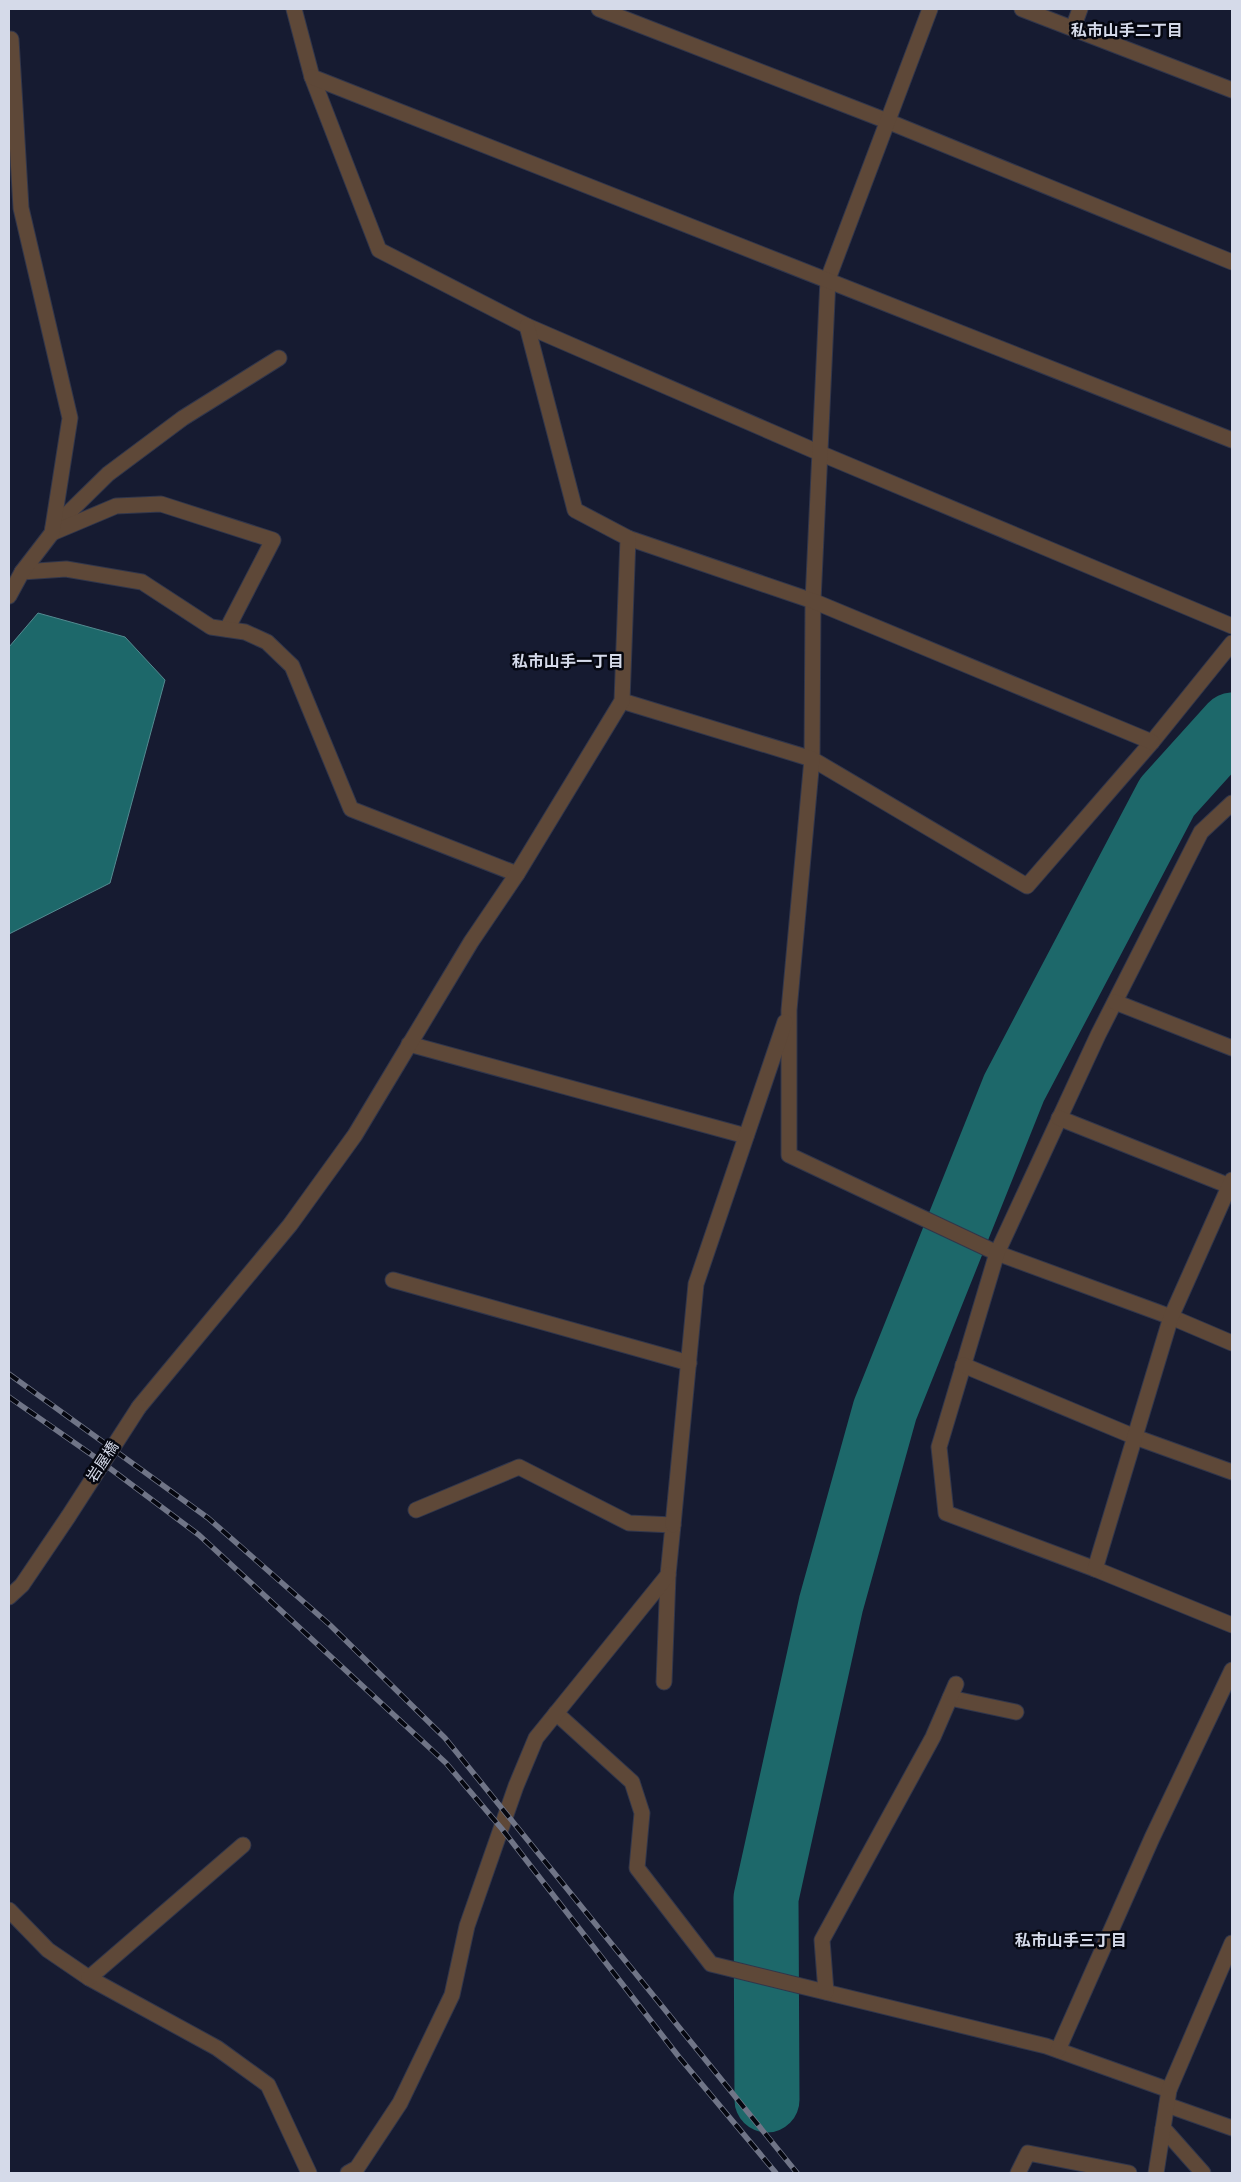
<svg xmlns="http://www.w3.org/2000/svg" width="1241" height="2182" viewBox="0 0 1241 2182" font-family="'Alegreya Sans','Noto Sans JP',sans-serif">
<rect width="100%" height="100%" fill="#161b31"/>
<path fill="#1d686a" stroke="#548a90" d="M 38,613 L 125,637 L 165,680 L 110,883 L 9,934 L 9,647 Z"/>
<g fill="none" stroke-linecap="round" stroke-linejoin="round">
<path stroke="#1d686a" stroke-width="65" d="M 767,2100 L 766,1898 L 831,1604 L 885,1410 L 1014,1088 L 1167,797 L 1232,725"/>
<g stroke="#31364b" stroke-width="17">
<g id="minor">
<path d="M 294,9 L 312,77 L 379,250 L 527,326 L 822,454 L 1232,626"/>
<path d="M 599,9 L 887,121 L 1232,262"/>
<path d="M 930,9 L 828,279 L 813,601 L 812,759 L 1027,886 L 1152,742 L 1232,643"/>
<path d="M 1022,9 L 1232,90"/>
<path d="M 1073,28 L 1080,9"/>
<path d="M 312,77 L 1232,440"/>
<path d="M 53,528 L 108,474 L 183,418 L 279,358"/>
<path d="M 52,533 L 116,506 L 161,504 L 273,540 L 227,629"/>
<path d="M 628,538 L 813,601 L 1152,742"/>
<path d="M 22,572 L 66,569 L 142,582 L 211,627 L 245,632 L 267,642 L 292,666 L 351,809 L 517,874"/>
<path d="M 9,596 L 22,572 L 52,533 L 70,418 L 21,208 L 11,39"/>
<path d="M 622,701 L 812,759 L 789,1010 L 789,1155 L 997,1253 L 1171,1317 L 1232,1343"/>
<path d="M 1232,803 L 1201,832 L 1098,1035 L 997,1253 L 939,1447 L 946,1513 L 1095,1569 L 1232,1625"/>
<path d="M 1115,1002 L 1232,1048"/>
<path d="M 409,1044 L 746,1136"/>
<path d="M 1059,1118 L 1232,1187"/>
<path d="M 393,1280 L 689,1363"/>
<path d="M 963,1365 L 1135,1437 L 1232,1472"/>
<path d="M 139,1407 L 290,1225 L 355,1135 L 471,942 L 517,874 L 622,701 L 628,538 L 575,510 L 527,326"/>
<path d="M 416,1510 L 519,1467 L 629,1523 L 673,1525 L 668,1575 L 664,1682"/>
<path d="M 673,1525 L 696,1284 L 785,1022"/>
<path d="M 1095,1569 L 1171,1317 L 1232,1180"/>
<path d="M 9,1597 L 22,1585 L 68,1517"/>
<path d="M 950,1698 L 1016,1712"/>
<path d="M 556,1713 L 632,1782 L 642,1813 L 637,1868 L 711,1964 L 1046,2046 L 1169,2090"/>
<path d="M 9,1910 L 48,1950 L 89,1978 L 217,2048 L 268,2085 L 309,2173"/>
<path d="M 89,1978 L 243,1845"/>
<path d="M 826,1992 L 822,1940 L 933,1737 L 956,1684"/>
<path d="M 1058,2050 L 1152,1838 L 1232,1670"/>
<path d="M 1167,2105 L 1232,2128"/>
<path d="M 1163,2128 L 1203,2173"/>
<path d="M 348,2173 L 357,2168 L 400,2103 L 452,1995 L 467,1926 L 516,1786 L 536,1738 L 668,1575"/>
<path d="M 1018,2173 L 1028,2153 L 1129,2173"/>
<path d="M 1156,2173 L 1169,2090 L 1232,1943"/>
</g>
</g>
<use href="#minor" stroke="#5e4838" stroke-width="15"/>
<g stroke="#707587" stroke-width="5.5">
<g id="rail">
<path d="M 9,1374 L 208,1518 L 330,1625 L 445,1738 L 797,2173"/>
<path d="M 9,1397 L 92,1455 L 199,1535 L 446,1763 L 502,1829 L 679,2057 L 776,2173"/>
</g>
</g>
<use href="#rail" stroke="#050710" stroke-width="4" stroke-dasharray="11" stroke-linecap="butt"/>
<g stroke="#31364b" stroke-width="17" stroke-linecap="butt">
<path id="minor-bridge" d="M 68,1517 L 139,1407"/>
</g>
<use href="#minor-bridge" stroke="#5e4838" stroke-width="15"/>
</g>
<g text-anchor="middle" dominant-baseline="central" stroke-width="5" stroke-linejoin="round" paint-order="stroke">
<g font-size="15" fill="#d5dae9" stroke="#050710">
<text transform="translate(103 1462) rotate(-57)">岩屋橋</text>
</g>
<g font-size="16" font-weight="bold" fill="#d5dae9" stroke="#050710">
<text x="1127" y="31">私市山手二丁目</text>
<text x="568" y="662">私市山手一丁目</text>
<text x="1071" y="1941">私市山手三丁目</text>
</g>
</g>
<rect width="1241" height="2182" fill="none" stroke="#d5dae9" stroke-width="20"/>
</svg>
